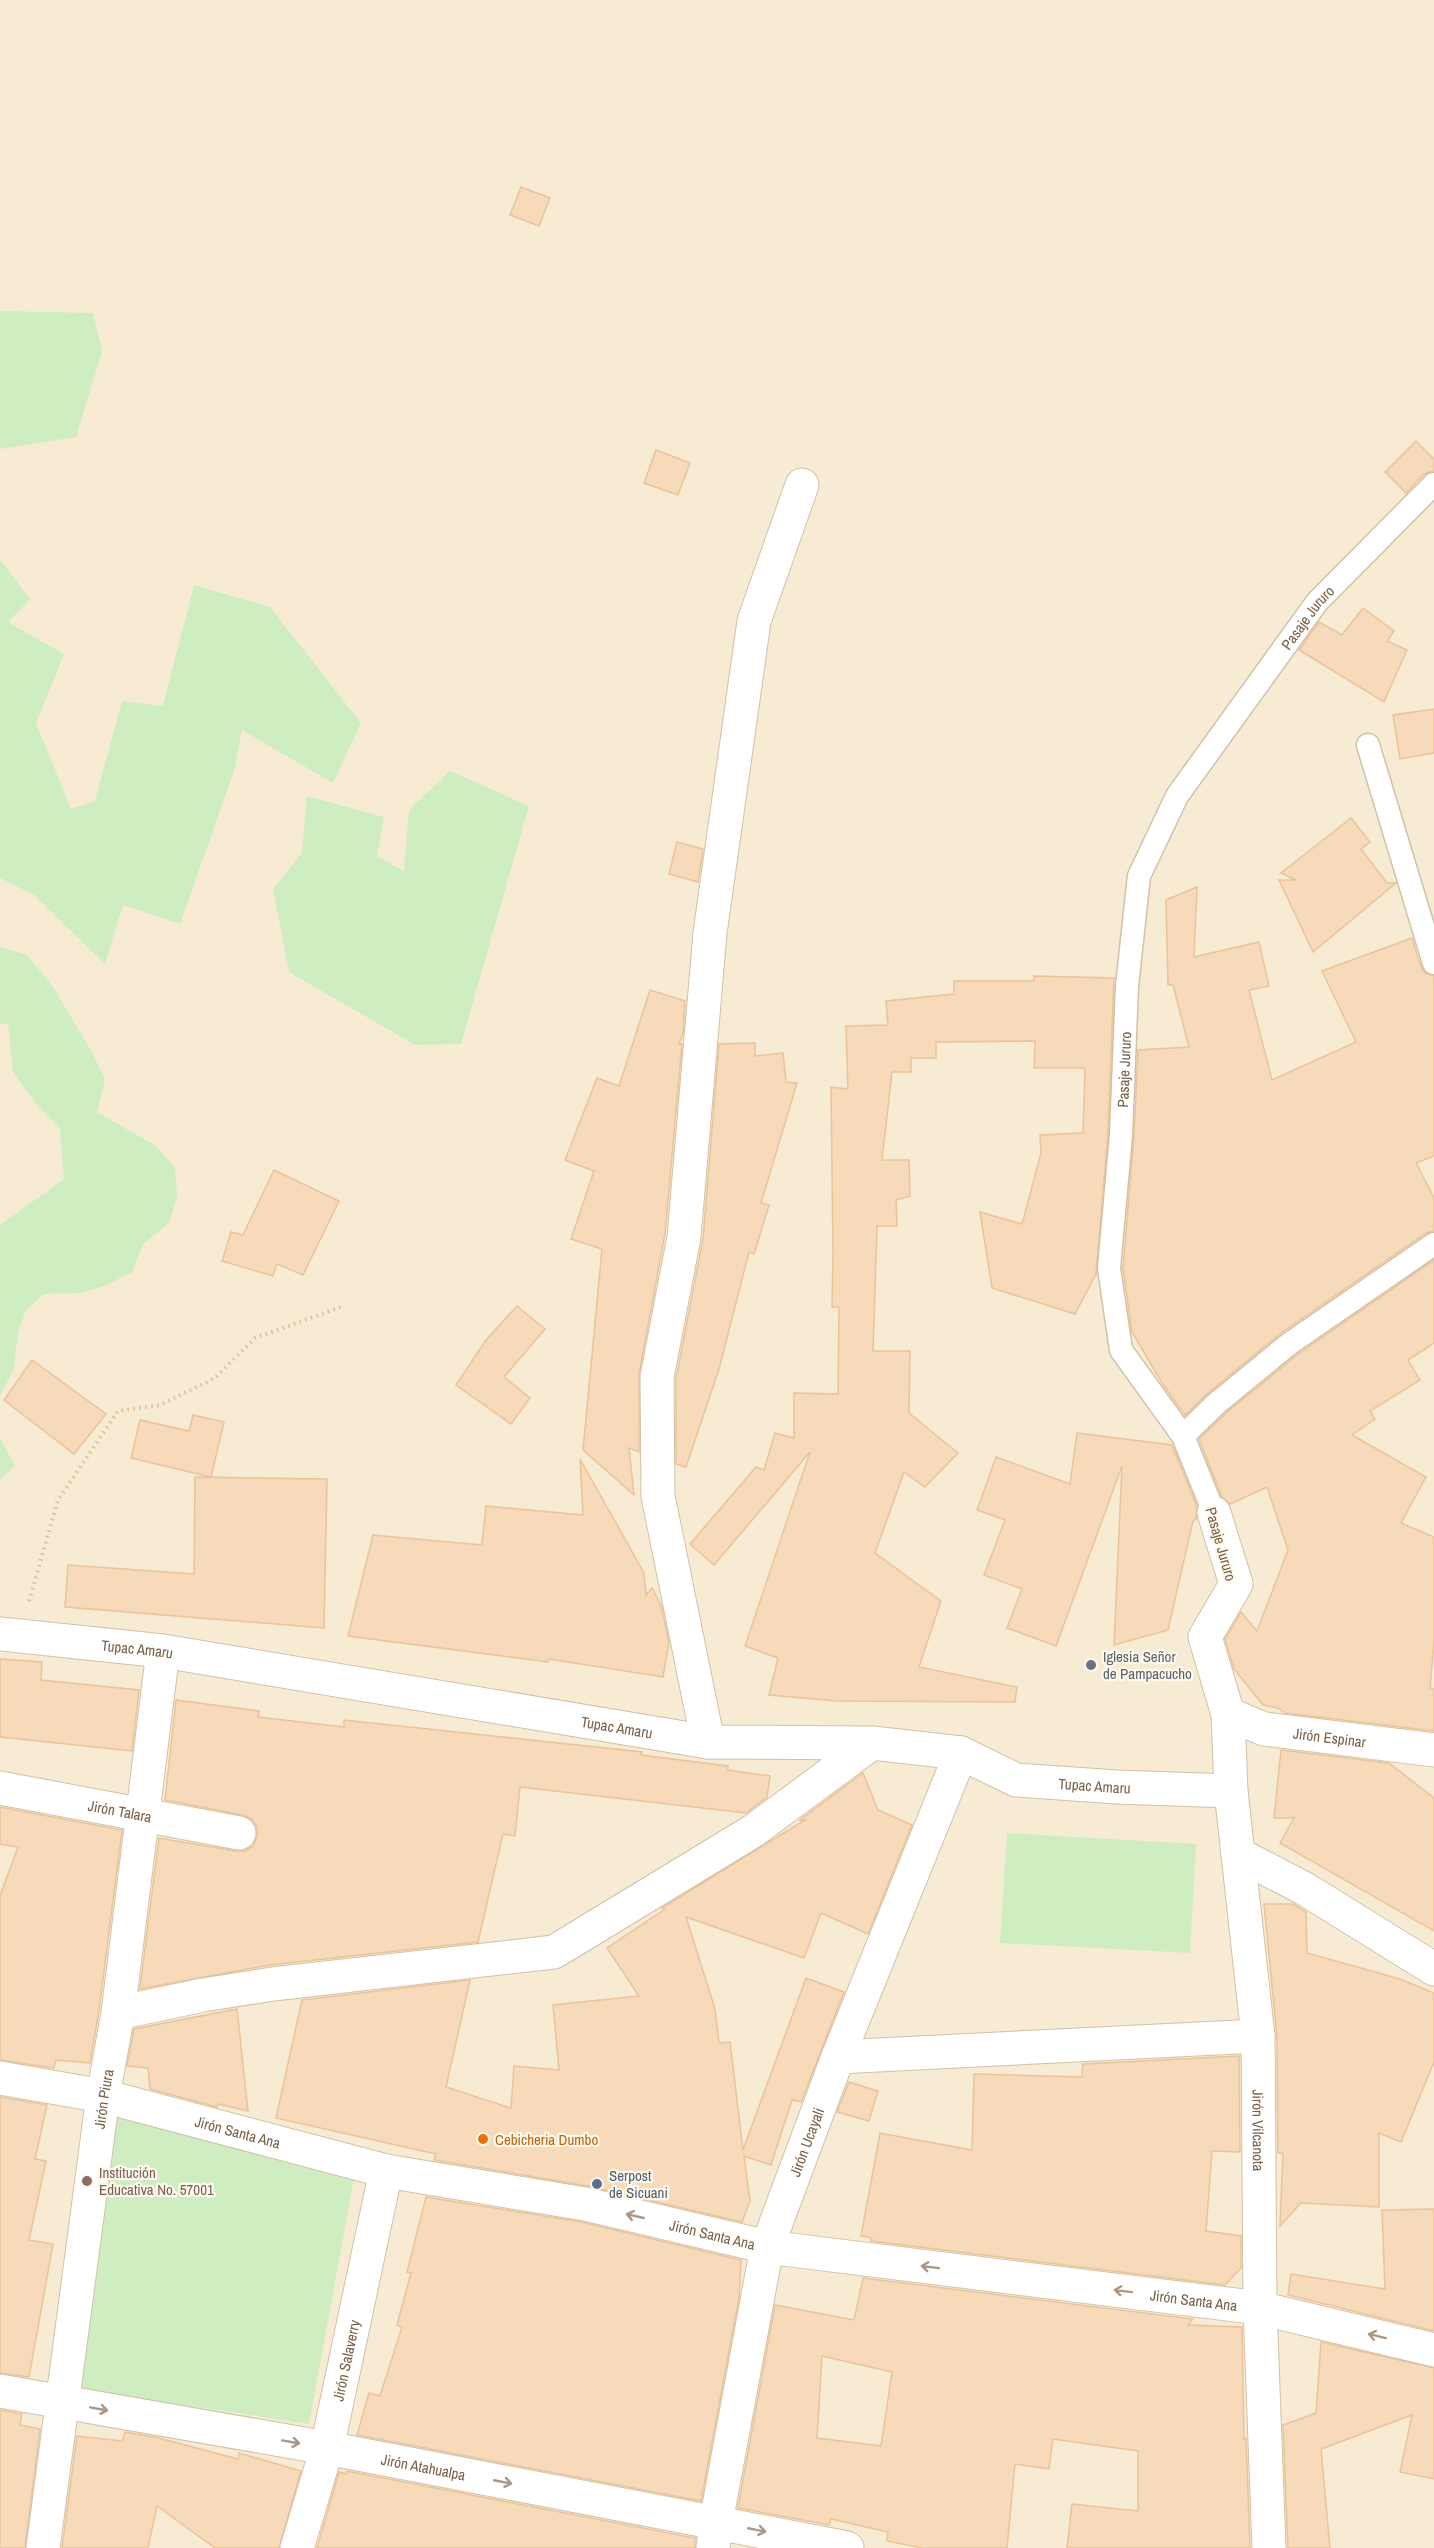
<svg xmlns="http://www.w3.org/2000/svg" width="1434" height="2548" viewBox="0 0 1434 2548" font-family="'Archivo Narrow',sans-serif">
<rect width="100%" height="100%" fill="#fef8e5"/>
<rect fill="#f7ebd3" x="0" y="0" width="1434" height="2548"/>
<g fill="#ceeec2">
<path d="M 0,311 L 93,313 L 102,351 L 76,437 L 0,449 Z"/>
<path d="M 0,560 L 30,599 L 8,622 L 64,654 L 36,723 L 71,809 L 95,801 L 122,701 L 163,706 L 194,585 L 270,607 L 361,723 L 333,783 L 242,730 L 234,771 L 180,924 L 123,905 L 105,964 L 34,895 L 0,878 Z"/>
<path d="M 450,771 L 529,806 L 461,1044 L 415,1045 L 289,972 L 273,889 L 302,853 L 307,796 L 384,817 L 377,856 L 404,871 L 409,810 Z"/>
<path d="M 0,947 L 27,955 L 53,987 L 92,1052 L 105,1080 L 97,1112 L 156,1146 L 175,1168 L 177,1197 L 169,1223 L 144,1243 L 132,1272 L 105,1286 L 81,1293 L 44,1294 L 26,1310 L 18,1332 L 14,1369 L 0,1396 L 0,1225 L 64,1179 L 60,1128 L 36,1104 L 13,1072 L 8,1025 L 0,1023 Z"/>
<path d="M 0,1438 L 15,1466 L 0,1480 Z"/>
<path d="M 1007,1833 L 1196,1844 L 1190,1953 L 1000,1943 Z"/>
<path d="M 117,2114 L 355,2173 L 309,2424 L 65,2387 Z"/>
</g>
<g fill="#f6daba" stroke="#ebc399" stroke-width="1.5" fill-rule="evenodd">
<path d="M 521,187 L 550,198 L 539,226 L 510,215 Z"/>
<path d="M 1416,441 L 1434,459 L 1434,471 L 1424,474 L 1406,493 L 1385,472 Z"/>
<path d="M 656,450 L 690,463 L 678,495 L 644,483 Z"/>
<path d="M 1363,608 L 1394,631 L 1387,641 L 1407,650 L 1384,702 L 1299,650 L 1319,622 L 1342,635 Z"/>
<path d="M 1434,709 L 1434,753 L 1400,759 L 1393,715 Z"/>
<path d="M 1351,818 L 1370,842 L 1361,849 L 1387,883 L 1396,883 L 1313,952 L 1279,880 L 1296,880 L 1281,873 Z"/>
<path d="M 677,842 L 703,849 L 698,882 L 669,874 Z"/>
<path d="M 1197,887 L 1194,957 L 1259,942 L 1269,986 L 1249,990 L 1272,1080 L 1356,1042 L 1322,971 L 1412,938 L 1421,967 L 1425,973 L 1434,976 L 1434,1156 L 1416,1163 L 1434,1198 L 1434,1231 L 1426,1233 L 1281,1333 L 1208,1393 L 1185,1415 L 1162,1383 L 1132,1332 L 1123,1268 L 1134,1136 L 1138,1050 L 1189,1047 L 1173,985 L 1168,985 L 1166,900 Z"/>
<path d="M 1034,976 L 1114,978 L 1108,1134 L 1096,1274 L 1075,1314 L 992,1288 L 980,1212 L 1022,1224 L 1041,1153 L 1040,1135 L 1083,1133 L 1085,1068 L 1034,1068 L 1035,1041 L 936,1042 L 936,1058 L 911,1058 L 911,1072 L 892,1072 L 882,1160 L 909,1160 L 910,1196 L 896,1200 L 897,1226 L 877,1226 L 873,1351 L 910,1351 L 909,1413 L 958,1453 L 925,1487 L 904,1472 L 875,1553 L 941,1601 L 919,1667 L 1017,1687 L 1015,1702 L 837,1701 L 769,1695 L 778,1658 L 745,1646 L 810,1452 L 714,1565 L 690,1544 L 756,1467 L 764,1470 L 775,1433 L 794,1438 L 794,1393 L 838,1394 L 839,1307 L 832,1307 L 833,1252 L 831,1087 L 848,1089 L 846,1026 L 888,1025 L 886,1001 L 954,994 L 954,981 L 1034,981 Z"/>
<path d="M 650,990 L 685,1001 L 683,1034 L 679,1044 L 682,1044 L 665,1234 L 639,1374 L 639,1452 L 629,1448 L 634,1495 L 583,1450 L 602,1249 L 571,1239 L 594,1171 L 565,1160 L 597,1078 L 619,1086 Z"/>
<path d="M 755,1043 L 755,1056 L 783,1053 L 786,1082 L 797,1083 L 761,1203 L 769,1205 L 754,1254 L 749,1252 L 719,1369 L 686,1467 L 676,1464 L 676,1379 L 703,1239 L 719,1044 Z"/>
<path d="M 274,1170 L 339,1201 L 303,1275 L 277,1264 L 273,1276 L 222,1261 L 231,1232 L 243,1235 Z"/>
<path d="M 1434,1260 L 1434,1343 L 1408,1360 L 1420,1380 L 1370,1411 L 1375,1419 L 1352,1435 L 1426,1477 L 1401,1523 L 1434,1537 L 1434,1643 L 1430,1688 L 1434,1689 L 1434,1731 L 1285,1713 L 1278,1708 L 1263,1705 L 1234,1669 L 1225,1639 L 1241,1612 L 1257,1631 L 1288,1550 L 1267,1487 L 1230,1504 L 1222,1497 L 1199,1439 L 1226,1413 L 1297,1355 Z"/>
<path d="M 517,1306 L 545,1329 L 504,1377 L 530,1398 L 511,1424 L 456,1385 L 486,1340 Z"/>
<path d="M 32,1360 L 106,1414 L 74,1454 L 4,1400 Z"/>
<path d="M 193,1415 L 224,1422 L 211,1477 L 131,1458 L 140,1420 L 189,1431 Z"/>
<path d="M 1077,1433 L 1172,1445 L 1197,1507 L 1196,1519 L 1193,1521 L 1168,1630 L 1114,1645 L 1122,1466 L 1056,1646 L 1007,1628 L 1022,1589 L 984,1575 L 1005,1520 L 977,1510 L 996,1457 L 1070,1484 Z"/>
<path d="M 580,1459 L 644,1573 L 646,1595 L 652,1588 L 661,1605 L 669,1642 L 663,1677 L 549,1659 L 548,1662 L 348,1636 L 373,1535 L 482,1545 L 486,1506 L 583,1515 Z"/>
<path d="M 195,1477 L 327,1479 L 324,1628 L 65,1607 L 68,1565 L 194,1574 Z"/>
<path d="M 0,1659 L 42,1662 L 41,1680 L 139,1690 L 132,1751 L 0,1737 Z"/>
<path d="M 176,1700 L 259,1711 L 258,1717 L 344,1727 L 344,1720 L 642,1752 L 641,1755 L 728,1766 L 728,1770 L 770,1776 L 767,1797 L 746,1813 L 520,1787 L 515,1836 L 503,1834 L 478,1942 L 270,1965 L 140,1989 L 159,1838 L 236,1851 L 245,1851 L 253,1846 L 257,1836 L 257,1827 L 252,1819 L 243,1815 L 165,1800 Z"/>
<path d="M 1281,1750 L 1389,1763 L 1434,1798 L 1434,1931 L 1280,1843 L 1294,1818 L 1274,1818 Z"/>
<path d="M 863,1773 L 878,1810 L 912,1825 L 868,1934 L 821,1913 L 804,1958 L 686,1917 L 715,2009 L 719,2043 L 730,2042 L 743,2150 L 806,1978 L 844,1992 L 801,2102 L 792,2100 L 771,2165 L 744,2156 L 750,2201 L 742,2222 L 588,2186 L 434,2160 L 436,2154 L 276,2118 L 302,2000 L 470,1980 L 446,2087 L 511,2108 L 514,2066 L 559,2070 L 553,2005 L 639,1996 L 607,1948 L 665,1909 L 662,1908 L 805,1820 L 800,1820 Z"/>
<path d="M 0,1807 L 122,1830 L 99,2010 L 90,2063 L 56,2060 L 54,2068 L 0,2060 L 0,1896 L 18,1847 L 0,1844 Z"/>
<path d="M 1264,1904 L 1293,1904 L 1306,1912 L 1307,1953 L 1400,1979 L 1434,1993 L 1434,2062 L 1401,2142 L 1379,2133 L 1379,2207 L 1301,2203 L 1280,2226 L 1283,2153 L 1278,2153 L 1277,2036 Z"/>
<path d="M 237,2009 L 248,2111 L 218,2104 L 217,2107 L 150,2089 L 148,2068 L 127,2066 L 134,2029 Z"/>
<path d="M 1239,2056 L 1240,2152 L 1212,2151 L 1206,2231 L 1241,2236 L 1241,2268 L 1225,2285 L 871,2241 L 872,2238 L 861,2236 L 880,2133 L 972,2150 L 974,2074 L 1082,2077 L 1083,2064 Z"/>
<path d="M 849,2082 L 878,2091 L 869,2121 L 837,2112 Z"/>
<path d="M 0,2097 L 47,2105 L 35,2159 L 46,2161 L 29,2240 L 53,2244 L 29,2377 L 0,2373 Z"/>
<path d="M 426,2197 L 581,2222 L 741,2260 L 739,2298 L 701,2501 L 357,2435 L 369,2393 L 380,2396 L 402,2327 L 397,2325 L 411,2273 L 407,2272 Z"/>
<path d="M 1434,2209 L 1434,2331 L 1288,2295 L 1291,2274 L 1385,2289 L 1382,2210 Z"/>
<path d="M 863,2278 L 1193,2319 L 1188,2325 L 1242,2327 L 1244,2439 L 1246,2438 L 1250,2548 L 1067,2548 L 1072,2504 L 1138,2511 L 1138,2451 L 1053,2439 L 1049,2469 L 1015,2464 L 1007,2548 L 922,2548 L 887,2541 L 888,2532 L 831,2519 L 829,2525 L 738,2508 L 775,2305 L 854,2320 ZM 822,2356 L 892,2372 L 881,2446 L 817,2438 Z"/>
<path d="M 1321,2342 L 1434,2368 L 1434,2479 L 1400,2472 L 1412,2415 L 1321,2449 L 1330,2548 L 1288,2548 L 1283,2425 L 1316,2413 Z"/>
<path d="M 0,2410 L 22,2414 L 20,2425 L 40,2429 L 25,2548 L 0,2548 Z"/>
<path d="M 125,2432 L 159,2438 L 238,2459 L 239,2453 L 301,2471 L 279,2548 L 215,2548 L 157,2506 L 148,2548 L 62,2548 L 77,2436 L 122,2441 Z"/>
<path d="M 347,2471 L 695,2538 L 695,2548 L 317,2548 L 339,2472 L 346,2474 Z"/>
</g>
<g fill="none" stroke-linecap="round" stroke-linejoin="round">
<g stroke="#d1c1a9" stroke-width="25">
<g id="lane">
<path d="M 1368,745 L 1434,963"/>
<path d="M 1183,1436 L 1217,1403 L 1289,1344 L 1434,1244"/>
<path id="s1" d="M 1214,1513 L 1183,1436 L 1121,1350 L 1109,1268 L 1121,1135 L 1127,986 L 1139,876 L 1177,796 L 1317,602 L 1434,484"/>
</g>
</g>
<g stroke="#d1c1a9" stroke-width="35">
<g id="street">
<path id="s2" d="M 1214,1513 L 1236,1584 L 1205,1637 L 1228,1714 L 1231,1791 L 1258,2036 L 1260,2308 L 1269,2548"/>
<path id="s3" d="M 0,1634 L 163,1651 L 708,1742 L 872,1743 L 961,1753 L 1016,1780 L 1117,1787 L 1231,1791"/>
<path id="s4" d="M 1228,1714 L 1264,1729 L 1434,1750"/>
<path d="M 708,1742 L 658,1496 L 657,1377 L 684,1237 L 710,933 L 754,621 L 802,485"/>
<path id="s5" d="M 0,1788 L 239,1833"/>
<path d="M 1238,1854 L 1305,1889 L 1434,1969"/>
<path d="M 118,2013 L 203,1995 L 273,1984 L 554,1952 L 753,1831 L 872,1743"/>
<path d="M 838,2057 L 1258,2036"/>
<path id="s6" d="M 0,2078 L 103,2096 L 386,2171 L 585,2204 L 767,2247 L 1260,2308 L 1434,2350"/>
<path id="s7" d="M 0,2391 L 327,2448 L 847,2548"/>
<path id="s8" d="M 43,2548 L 103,2096 L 118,2013 L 163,1651"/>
<path id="s9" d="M 297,2548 L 327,2448 L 386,2171"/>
<path id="s10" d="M 713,2548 L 716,2522 L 767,2247 L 838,2057 L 961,1753"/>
</g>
</g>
<path stroke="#dcbe9d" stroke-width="4" stroke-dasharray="1.5 4.5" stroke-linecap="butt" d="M 29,1601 L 58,1500 L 118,1411 L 160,1405 L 215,1378 L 255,1338 L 341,1307"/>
<use href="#lane" stroke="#fff" stroke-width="22"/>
<use href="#street" stroke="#fff" stroke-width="33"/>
</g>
<defs><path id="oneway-shaft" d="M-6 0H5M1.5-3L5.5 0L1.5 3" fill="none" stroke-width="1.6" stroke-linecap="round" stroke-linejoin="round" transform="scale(1.5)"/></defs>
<g stroke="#a99887">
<use href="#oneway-shaft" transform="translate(635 2216) rotate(-167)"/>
<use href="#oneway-shaft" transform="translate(930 2267) rotate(-173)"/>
<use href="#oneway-shaft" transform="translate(1123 2291) rotate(-173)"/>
<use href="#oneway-shaft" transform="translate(1377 2336) rotate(-166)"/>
<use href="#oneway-shaft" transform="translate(99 2409) rotate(10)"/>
<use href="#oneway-shaft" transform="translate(291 2442) rotate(10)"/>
<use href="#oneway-shaft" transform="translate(503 2482) rotate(11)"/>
<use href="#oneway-shaft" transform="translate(757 2530) rotate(11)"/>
</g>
<circle fill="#6b7280" stroke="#fffaed" stroke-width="2" cx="1091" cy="1665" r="6"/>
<circle fill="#e8710a" stroke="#fffaed" stroke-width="2" cx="483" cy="2139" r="6"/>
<circle fill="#8d6e63" stroke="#fffaed" stroke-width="2" cx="87" cy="2181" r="6"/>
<circle fill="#5c6f8a" stroke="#fffaed" stroke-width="2" cx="597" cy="2184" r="6"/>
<g text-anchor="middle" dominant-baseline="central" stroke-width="4.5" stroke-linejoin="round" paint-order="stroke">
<g font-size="15" fill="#7a6047" stroke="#fffaed">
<text stroke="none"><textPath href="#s1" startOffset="975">Pasaje Jururo</textPath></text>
<text stroke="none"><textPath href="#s1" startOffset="471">Pasaje Jururo</textPath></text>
<text transform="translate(1221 1544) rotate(74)">Pasaje Jururo</text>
<text stroke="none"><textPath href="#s3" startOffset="138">Tupac Amaru</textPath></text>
<text stroke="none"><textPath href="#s3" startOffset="624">Tupac Amaru</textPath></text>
<text stroke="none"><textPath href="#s4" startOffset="105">Jirón Espinar</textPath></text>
<text stroke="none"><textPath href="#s3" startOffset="1110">Tupac Amaru</textPath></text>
<text stroke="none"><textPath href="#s5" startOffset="122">Jirón Talara</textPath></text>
<text stroke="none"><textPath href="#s8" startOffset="453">Jirón Piura</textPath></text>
<text stroke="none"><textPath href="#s2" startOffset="634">Jirón Vilcanota</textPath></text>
<text stroke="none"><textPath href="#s6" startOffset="244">Jirón Santa Ana</textPath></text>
<text stroke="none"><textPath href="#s10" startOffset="418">Jirón Ucayali</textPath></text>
<text stroke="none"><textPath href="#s6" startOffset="730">Jirón Santa Ana</textPath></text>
<text stroke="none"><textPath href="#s6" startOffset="1216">Jirón Santa Ana</textPath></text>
<text stroke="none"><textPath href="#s9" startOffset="194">Jirón Salaverry</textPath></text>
<text stroke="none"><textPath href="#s7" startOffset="430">Jirón Atahualpa</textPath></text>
</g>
<g font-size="15" fill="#5b616d" stroke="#fffaed" text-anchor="start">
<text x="1103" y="1656">Iglesia Señor<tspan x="1103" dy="17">de Pampacucho</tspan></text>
</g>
<g font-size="15" fill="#c56008" stroke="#fffaed" text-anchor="start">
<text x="495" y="2139">Cebicheria Dumbo</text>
</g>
<g font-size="15" fill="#785e54" stroke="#fffaed" text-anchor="start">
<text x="99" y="2172">Institución<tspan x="99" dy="17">Educativa No. 57001</tspan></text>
</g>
<g font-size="15" fill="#4e5e75" stroke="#fffaed" text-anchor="start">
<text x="609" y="2175">Serpost<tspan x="609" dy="17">de Sicuani</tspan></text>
</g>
</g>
</svg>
